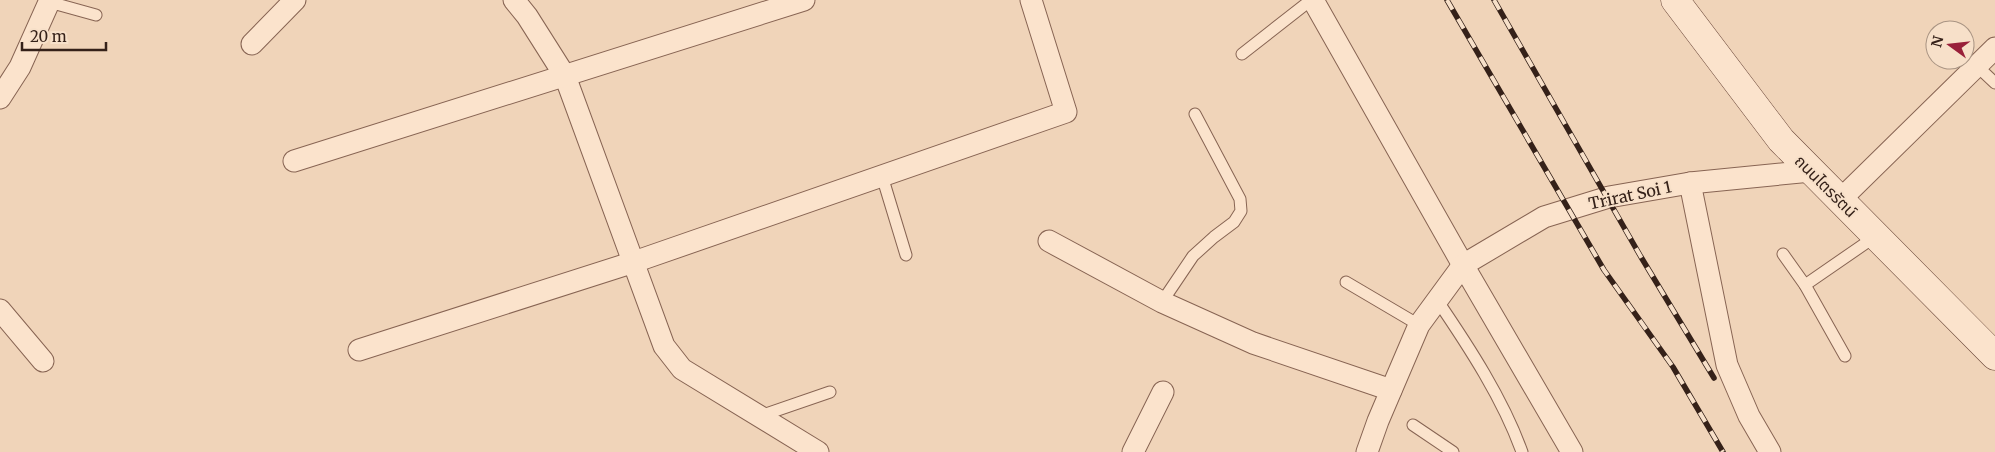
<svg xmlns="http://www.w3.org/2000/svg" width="1995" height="452" viewBox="0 0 1995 452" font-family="Merriweather,'Noto Sans Thai',serif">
<rect width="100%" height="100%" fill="#f0d4b9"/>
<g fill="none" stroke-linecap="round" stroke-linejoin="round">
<g stroke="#876453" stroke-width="13">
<g id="lane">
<path d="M 49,2 L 96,15"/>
<path d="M 1242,54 L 1311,0"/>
<path d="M 1977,66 L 1995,83"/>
<path d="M 882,176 L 906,255"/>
<path d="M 1783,254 L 1805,285 L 1845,356"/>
<path d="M 1346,282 L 1419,325"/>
<path d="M 1805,285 L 1876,236"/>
<path d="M 1437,300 C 1469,347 1503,399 1522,452"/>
<path d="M 1162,302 L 1193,256 L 1214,237 L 1234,222 L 1241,211 L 1240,199 L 1195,114"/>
<path d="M 760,416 L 830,392"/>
<path d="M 1413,425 L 1453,452"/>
</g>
</g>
<g stroke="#876453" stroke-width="23">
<g id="street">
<path d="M 514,0 L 527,16 L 565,76 L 664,346 L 682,369 L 818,452"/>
<path d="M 1313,0 L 1463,265 L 1572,452"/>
<path d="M 252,44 L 295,0"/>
<path d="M 0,98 L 20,67 L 50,0"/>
<path d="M 294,161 L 804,0"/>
<path d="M 1690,183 L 1727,365 L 1749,416 L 1770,452"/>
<path d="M 1840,200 L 1995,48"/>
<path d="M 1049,241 L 1162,302 L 1253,343 L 1391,390"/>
<path d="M 0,310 L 43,361"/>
<path d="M 359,350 L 634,262 L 1066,112 L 1031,0"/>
<path d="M 1133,452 L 1163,392"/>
<path d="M 1367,452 L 1378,421 L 1419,325 L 1463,265 L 1544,217 L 1609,197 L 1690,183 L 1811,171"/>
</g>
</g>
<g stroke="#684537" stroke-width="29">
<path id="secondary" d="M 1675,0 L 1781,140 L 1995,356"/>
</g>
<use href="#lane" stroke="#fbe3cc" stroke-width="11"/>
<use href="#street" stroke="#fbe3cc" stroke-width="21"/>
<use href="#secondary" stroke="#fbe3cc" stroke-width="28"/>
<g stroke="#352119" stroke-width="5.5">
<g id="rail">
<path d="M 1447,0 L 1604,270 L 1673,367 L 1723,452"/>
<path d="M 1494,0 L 1641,257 L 1714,378"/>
</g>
</g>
<use href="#rail" stroke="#f7e0c9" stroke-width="4" stroke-dasharray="11" stroke-linecap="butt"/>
</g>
<g text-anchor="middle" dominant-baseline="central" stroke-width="4" stroke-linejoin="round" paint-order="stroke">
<g font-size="16" fill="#352119" stroke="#f7e0c9">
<text transform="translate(1826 186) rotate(45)">ถนนไตรรัตน์</text>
<text transform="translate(1630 195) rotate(-12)">Trirat Soi 1</text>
</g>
</g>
<g transform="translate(1950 45) rotate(285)"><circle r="24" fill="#f7e0c9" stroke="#a99483"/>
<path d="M0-4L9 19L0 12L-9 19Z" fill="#99203a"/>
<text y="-8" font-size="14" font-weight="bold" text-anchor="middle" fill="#352119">N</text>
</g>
<path d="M22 42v8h84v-8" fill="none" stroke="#352119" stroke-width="2.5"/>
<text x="30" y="42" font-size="15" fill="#352119" stroke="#f7e0c9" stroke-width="4" paint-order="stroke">20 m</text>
</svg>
